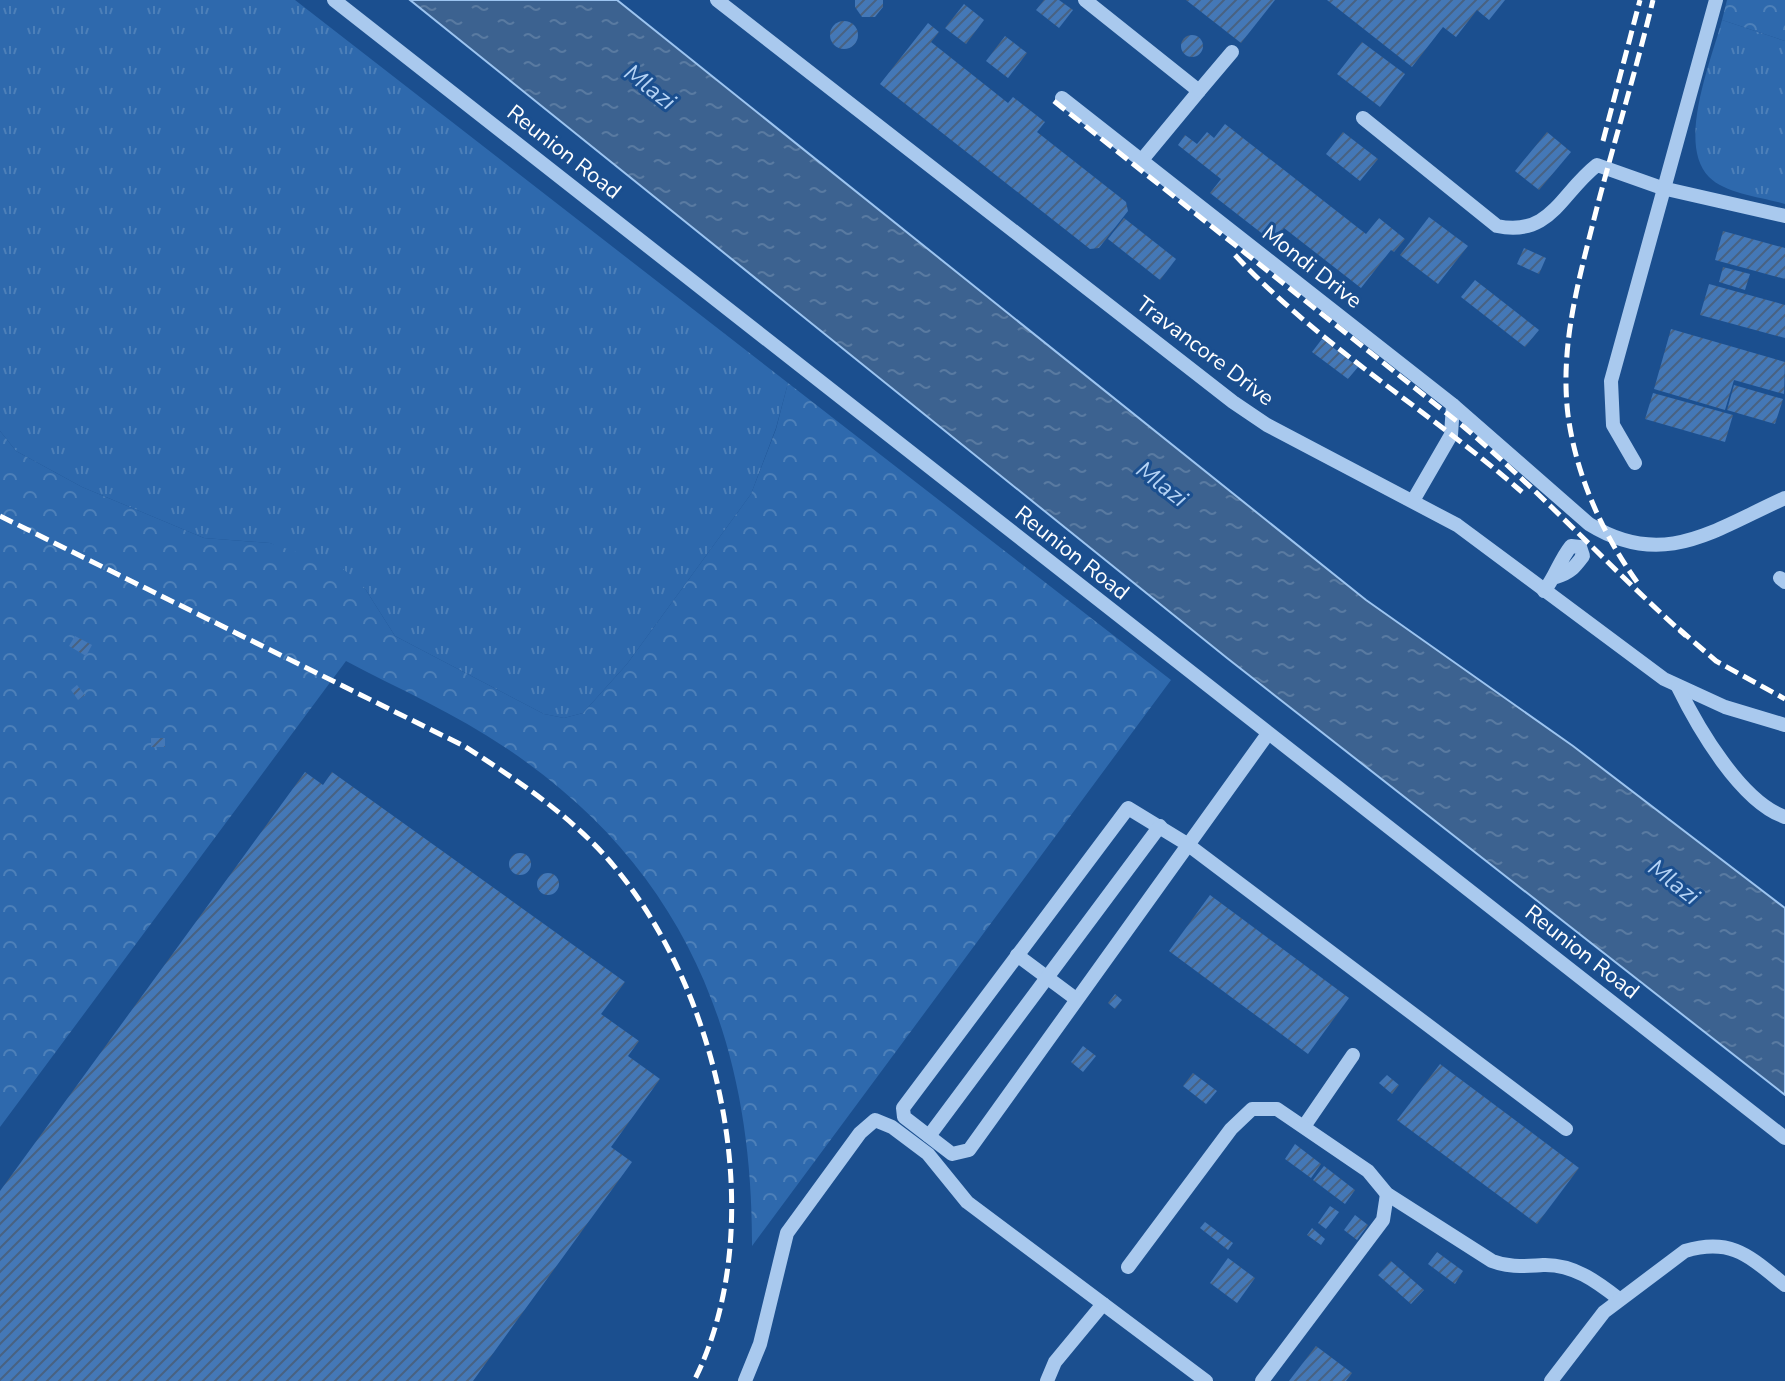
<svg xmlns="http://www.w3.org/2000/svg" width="1785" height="1381" viewBox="0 0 1785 1381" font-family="'Nunito Sans',sans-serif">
<defs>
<pattern id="grass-tufts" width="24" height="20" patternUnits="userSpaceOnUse" patternTransform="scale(2)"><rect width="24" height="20" fill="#2e69ad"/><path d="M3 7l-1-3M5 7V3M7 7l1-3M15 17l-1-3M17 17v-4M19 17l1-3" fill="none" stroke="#4d80b9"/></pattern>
<pattern id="forest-crowns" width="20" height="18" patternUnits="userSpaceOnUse" patternTransform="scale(2)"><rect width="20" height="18" fill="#2e69ad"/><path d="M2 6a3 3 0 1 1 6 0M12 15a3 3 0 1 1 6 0" fill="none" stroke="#4d80b9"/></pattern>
<pattern id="water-ripples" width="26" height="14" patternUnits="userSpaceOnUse" patternTransform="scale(2)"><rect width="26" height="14" fill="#3c6290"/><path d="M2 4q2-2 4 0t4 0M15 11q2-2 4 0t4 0" fill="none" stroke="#597aa1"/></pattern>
<pattern id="building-hatch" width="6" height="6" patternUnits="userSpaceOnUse" patternTransform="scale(2)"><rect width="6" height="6" fill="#4478b7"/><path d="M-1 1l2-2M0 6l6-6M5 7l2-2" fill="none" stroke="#486282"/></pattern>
</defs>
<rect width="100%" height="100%" fill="#1b4f8f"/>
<g fill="url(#grass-tufts)">
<path d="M 0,0 L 295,0 L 788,383 L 776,428 L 751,494 L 627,664 L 583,713 L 564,718 L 544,714 L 395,636 L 364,587 L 270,543 L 204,538 L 82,487 L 16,451 L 0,431 Z"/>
<path d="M 1722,20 L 1785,41 L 1785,204 C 1762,197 1726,194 1709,177 C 1676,144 1712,59 1722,20 Z"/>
</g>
<g fill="url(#forest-crowns)">
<path d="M 1727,0 L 1785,0 L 1785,41 L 1722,20 Z"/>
<path d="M 788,383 L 1171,680 L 752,1246 C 753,1037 684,867 506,748 C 456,714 399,689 346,661 L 0,1127 L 0,431 L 16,451 L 82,487 L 204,538 L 270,543 L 342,568 L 364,587 L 395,636 L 544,714 L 564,718 L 583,713 L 627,664 L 751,494 L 776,429 Z"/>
</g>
<path fill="url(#water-ripples)" stroke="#9cc4f0" stroke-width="2" d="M 410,0 L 617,0 L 1366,600 L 1573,746 L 1785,908 L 1785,1095 L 1227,658 Z"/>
<g fill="url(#building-hatch)">
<path d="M 855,0 L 883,0 L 883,7 L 875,17 L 862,17 L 855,7 Z"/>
<path d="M 1044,0 L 1059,0 L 1073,10 L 1059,28 L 1036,10 Z"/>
<path d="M 1186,0 L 1275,0 L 1241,43 Z"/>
<path d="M 1327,0 L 1505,0 L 1489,20 L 1477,10 L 1456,37 L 1443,27 L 1412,67 Z"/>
<path d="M 964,4 L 984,20 L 966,44 L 945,28 Z"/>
<circle cx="844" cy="35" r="14"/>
<path d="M 928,23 L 939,32 L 931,42 L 1008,103 L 1013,97 L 1045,122 L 1037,132 L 1126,202 L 1128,211 L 1099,248 L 1090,249 L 880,84 Z"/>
<circle cx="1192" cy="46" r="11"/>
<path d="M 1005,36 L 1027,53 L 1008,78 L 986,61 Z"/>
<path d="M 1362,42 L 1405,74 L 1380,107 L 1337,74 Z"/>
<path d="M 1225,124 L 1366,234 L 1379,218 L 1405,239 L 1394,252 L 1391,250 L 1361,288 L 1284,228 L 1273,242 L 1210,193 L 1221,179 L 1178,145 L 1185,135 L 1197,144 L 1207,132 L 1214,138 Z"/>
<path d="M 1343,132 L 1378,159 L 1360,181 L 1326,154 Z"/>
<path d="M 1547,132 L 1571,152 L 1539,190 L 1515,171 Z"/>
<path d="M 1429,217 L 1468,246 L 1438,284 L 1400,255 Z"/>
<path d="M 1124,218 L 1176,259 L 1160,280 L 1108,239 Z"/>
<path d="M 1723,231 L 1785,248 L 1785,279 L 1715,260 Z"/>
<path d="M 1524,248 L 1546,258 L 1539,274 L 1517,264 Z"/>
<path d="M 1723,267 L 1750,274 L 1745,290 L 1719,282 Z"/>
<path d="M 1475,280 L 1539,330 L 1525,347 L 1461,297 Z"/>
<path d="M 1709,284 L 1785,305 L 1785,338 L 1700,315 Z"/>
<path d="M 1671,329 L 1785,362 L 1784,394 L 1734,380 L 1725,410 L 1654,389 Z"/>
<path d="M 1322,339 L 1358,367 L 1348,379 L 1312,352 Z"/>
<path d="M 1734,385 L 1783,399 L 1775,424 L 1727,410 Z"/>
<path d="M 1653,393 L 1733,415 L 1725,442 L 1645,419 Z"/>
<path d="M 75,636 L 92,645 L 86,656 L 69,646 Z"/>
<path d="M 77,685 L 85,695 L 78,700 L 71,690 Z"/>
<rect x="151" y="738" width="14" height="9"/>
<path d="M 305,772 L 323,785 L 332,772 L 625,982 L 601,1014 L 639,1041 L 628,1056 L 660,1079 L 611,1147 L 632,1162 L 473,1381 L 0,1381 L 0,1191 Z"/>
<circle cx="520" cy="864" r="11"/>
<circle cx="548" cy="884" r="11"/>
<path d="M 1210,895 L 1349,998 L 1308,1054 L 1169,951 Z"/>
<path d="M 1115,994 L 1122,1000 L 1115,1009 L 1108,1003 Z"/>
<path d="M 1083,1046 L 1096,1056 L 1083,1072 L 1071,1062 Z"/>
<path d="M 1440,1064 L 1579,1168 L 1537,1224 L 1397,1120 Z"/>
<path d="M 1193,1073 L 1217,1091 L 1206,1104 L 1183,1086 Z"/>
<path d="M 1387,1075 L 1399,1085 L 1392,1094 L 1379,1083 Z"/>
<path d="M 1295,1144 L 1321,1164 L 1311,1178 L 1285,1159 Z"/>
<path d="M 1324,1166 L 1355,1190 L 1345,1204 L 1313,1180 Z"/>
<path d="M 1330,1206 L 1339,1212 L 1326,1229 L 1318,1223 Z"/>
<path d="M 1355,1215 L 1368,1225 L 1357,1240 L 1344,1230 Z"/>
<path d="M 1205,1222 L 1233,1243 L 1228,1250 L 1200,1228 Z"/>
<path d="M 1312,1228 L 1325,1239 L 1321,1245 L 1307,1235 Z"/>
<path d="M 1437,1252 L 1463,1271 L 1455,1284 L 1428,1264 Z"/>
<path d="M 1228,1258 L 1255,1278 L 1237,1303 L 1210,1283 Z"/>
<path d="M 1391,1261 L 1424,1290 L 1411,1304 L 1378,1275 Z"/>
<path d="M 1316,1346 L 1352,1373 L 1346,1381 L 1289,1381 Z"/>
</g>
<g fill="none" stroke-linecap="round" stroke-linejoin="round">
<g stroke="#a9c9ee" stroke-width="14">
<path d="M 334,0 L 1785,1138"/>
<path d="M 717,0 L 1233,402 L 1267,425 L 1457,525 L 1664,679 L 1725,707 L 1785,725"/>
<path d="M 1085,0 L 1199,91 L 1141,161"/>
<path d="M 1199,91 L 1232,52"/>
<path d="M 1062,98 L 1453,405 L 1451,435 L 1414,499"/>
<path d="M 1363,118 L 1497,226 C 1551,237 1560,194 1597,165 L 1662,188 L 1785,216"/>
<path d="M 1453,405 L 1589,524 C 1663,570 1714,530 1785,498"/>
<path d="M 1635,463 L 1613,425 L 1611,381 L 1716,0"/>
<path d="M 1780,578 L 1785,582"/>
<path d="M 1544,591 C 1556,576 1559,561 1571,546 L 1580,547 L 1583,556 C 1574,568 1570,573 1556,577"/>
<path d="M 1678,687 C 1698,728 1741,802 1785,817"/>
<path d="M 1267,735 L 969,1150 L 952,1154 L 904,1117 L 903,1108 L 1128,808 L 1187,844 L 1566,1129"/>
<path d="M 1017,955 L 1076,999"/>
<path d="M 1305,1125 L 1353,1055"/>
<path d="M 929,1136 L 1160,826"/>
<path d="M 1128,1267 L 1231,1129 L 1252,1109 L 1277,1109 L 1368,1171 L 1387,1194 L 1492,1261 C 1510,1268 1524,1266 1543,1265 C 1573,1264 1596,1281 1619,1299"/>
<path d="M 745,1381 L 760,1344 L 787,1233 L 860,1133 L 875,1120 L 892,1127 L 928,1154 L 967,1202 L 1206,1381"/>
<path d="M 1047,1381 L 1055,1362 L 1103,1304"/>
<path d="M 1262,1381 L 1383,1220 L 1387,1194"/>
<path d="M 1551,1381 L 1604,1312 L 1685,1251 C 1732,1237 1750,1257 1785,1285"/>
</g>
<g stroke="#fff" stroke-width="5" stroke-dasharray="14 6" stroke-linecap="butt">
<path d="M 1054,101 L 1464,427 C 1542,493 1610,568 1686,636"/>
<path d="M 1603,141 L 1640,0"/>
<path d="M 1235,255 C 1320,346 1428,410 1522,492"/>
<path d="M 0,516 L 464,746 C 514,778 567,813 607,858 C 720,986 773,1224 694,1381"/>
<path d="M 1637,582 C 1602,533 1576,475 1568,415 C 1560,349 1577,286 1593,223 C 1612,148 1635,75 1653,0"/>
<path d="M 1679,629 L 1716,661 L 1785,699"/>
</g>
</g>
<g text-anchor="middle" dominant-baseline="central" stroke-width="6" stroke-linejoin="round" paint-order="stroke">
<g font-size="22" fill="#fff" stroke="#1b4f8f">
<text transform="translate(564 152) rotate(38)">Reunion Road</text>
<text transform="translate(1312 267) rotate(38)">Mondi Drive</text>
<text transform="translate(1205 351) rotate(37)">Travancore Drive</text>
<text transform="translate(1072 553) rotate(38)">Reunion Road</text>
<text transform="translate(1582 952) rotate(38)">Reunion Road</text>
</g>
<g font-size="24" font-style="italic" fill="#b5d3f5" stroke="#1b4f8f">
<text transform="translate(650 87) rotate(38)">Mlazi</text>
<text transform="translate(1162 484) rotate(38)">Mlazi</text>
<text transform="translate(1674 882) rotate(38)">Mlazi</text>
</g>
</g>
</svg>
